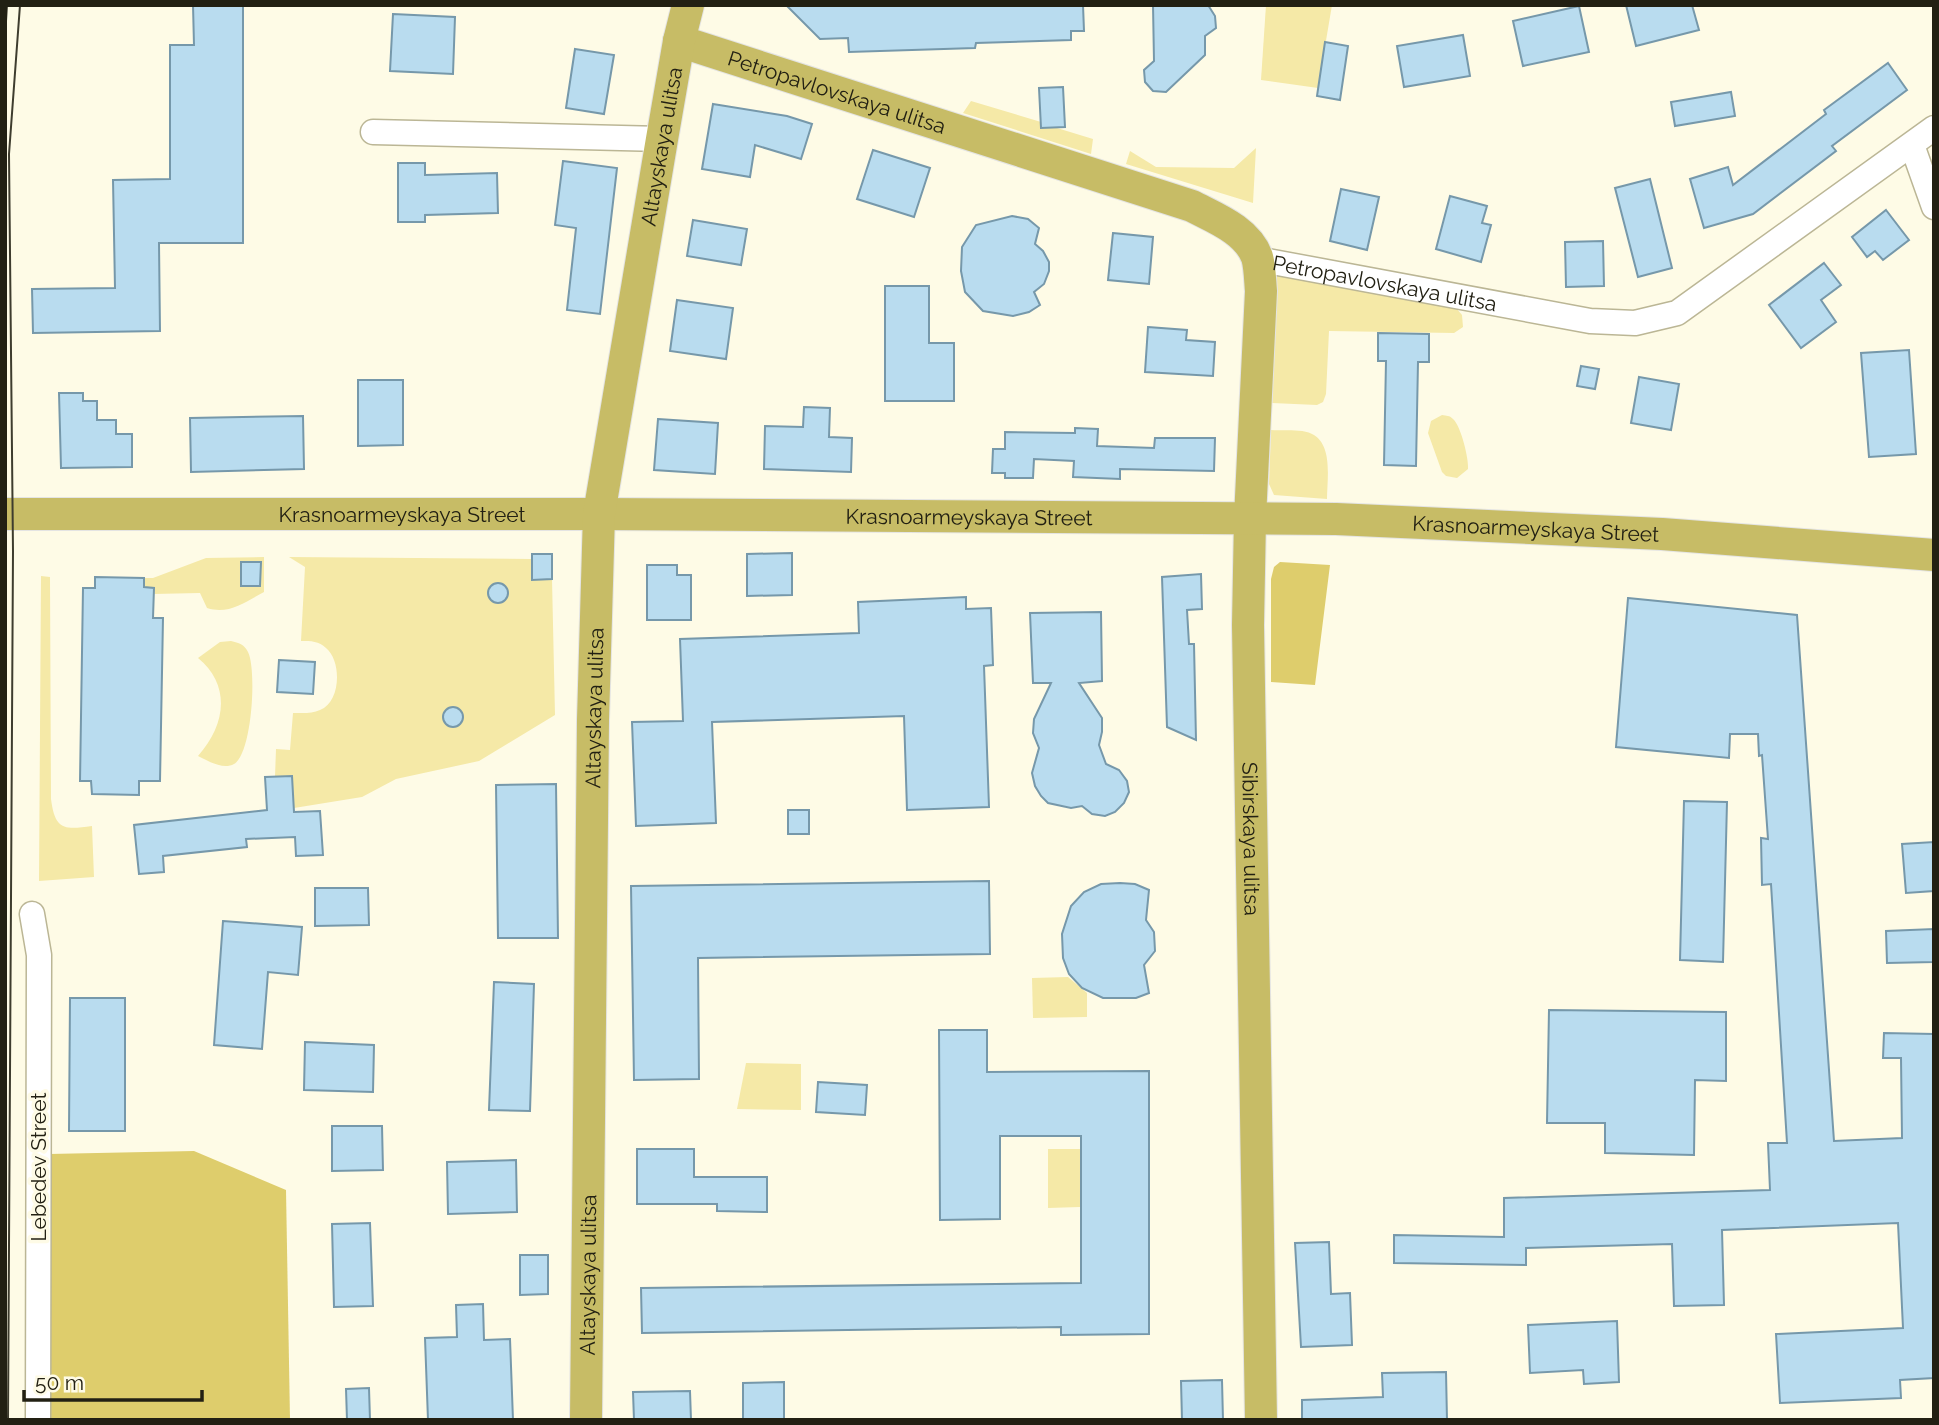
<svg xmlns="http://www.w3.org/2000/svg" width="1939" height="1425" viewBox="0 0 1939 1425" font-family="Raleway,sans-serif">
<rect width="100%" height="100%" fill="#fefbe6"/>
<g fill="#f5e9a7">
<path d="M 1266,5 L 1332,5 L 1318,88 L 1261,80 Z"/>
<path d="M 971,101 L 1041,122 L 1041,128 L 1057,128 L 1093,139 L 1091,154 L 963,113 Z"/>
<path d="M 1256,148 L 1253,203 L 1126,164 L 1130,151 L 1156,167 L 1234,168 Z"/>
<path d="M 1277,272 L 1456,308 L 1462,315 L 1463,327 L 1454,333 L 1329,331 L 1326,394 L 1323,402 L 1317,405 L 1272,403 Z"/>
<path d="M 1442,415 C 1447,416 1449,415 1453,419 C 1461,426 1469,459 1468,469 L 1457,478 L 1446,476 L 1442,472 L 1428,433 L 1431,421 Z"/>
<path d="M 1271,430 C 1283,431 1304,428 1314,435 C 1333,447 1327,480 1327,499 L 1274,495 L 1269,484 Z"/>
<path d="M 264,557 L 264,592 C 245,602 229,615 207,608 L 200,593 L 153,594 L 153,588 L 144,587 L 144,578 L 153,578 L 206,558 Z"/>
<path d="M 289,557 L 532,559 L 532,579 L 552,579 L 555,715 L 479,761 L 396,779 L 362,797 L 294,808 L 292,776 L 275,777 L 276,749 L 290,750 L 293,713 C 302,713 312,714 320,710 C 341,702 342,661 326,648 C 319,641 311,641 301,641 L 305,567 Z"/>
<path d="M 41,576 L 50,577 L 51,799 C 55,830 64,830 92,826 L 94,877 L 39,881 Z"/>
<path d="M 231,641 C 239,643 244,644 248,652 C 257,670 252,754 234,764 C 223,770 208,761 198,756 C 225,726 232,686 198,658 L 220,642 Z"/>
<path d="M 1068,977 L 1087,993 L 1087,1017 L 1033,1018 L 1032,978 Z"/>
<path d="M 746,1063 L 801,1064 L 801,1110 L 737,1109 Z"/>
<path d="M 1048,1149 L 1081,1149 L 1080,1207 L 1048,1208 Z"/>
</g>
<g fill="#decd6c">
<path d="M 1280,562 L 1330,565 L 1315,685 L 1271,682 L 1271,579 L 1274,567 Z"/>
<path d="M 194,1151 L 286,1190 L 290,1420 L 49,1420 L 49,1154 Z"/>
</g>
<g fill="#b9dcef" stroke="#7698aa" stroke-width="2">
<path d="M 193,5 L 243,5 L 243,243 L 159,243 L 160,331 L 33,333 L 32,289 L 115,288 L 113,180 L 170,179 L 170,45 L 194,45 Z"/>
<path d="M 786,5 L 1083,5 L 1084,31 L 1071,31 L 1071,40 L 976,43 L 975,48 L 849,52 L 848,38 L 820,39 Z"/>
<path d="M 1153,5 L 1208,5 L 1215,16 L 1216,28 L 1205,36 L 1205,55 L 1166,92 L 1153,91 L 1145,82 L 1144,70 L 1154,61 Z"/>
<path d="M 1626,5 L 1692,5 L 1699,30 L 1636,46 Z"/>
<path d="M 1579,6 L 1589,52 L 1523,66 L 1513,21 Z"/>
<path d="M 393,14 L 455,17 L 453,74 L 390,71 Z"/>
<path d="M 1463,35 L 1470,76 L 1404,87 L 1397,46 Z"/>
<path d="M 1325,42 L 1348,46 L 1340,100 L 1317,96 Z"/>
<path d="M 575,49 L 614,55 L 604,114 L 566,108 Z"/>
<path d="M 1888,63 L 1907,90 L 1832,146 L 1836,151 L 1753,214 L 1704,228 L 1690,179 L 1728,167 L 1733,185 L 1826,114 L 1824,110 Z"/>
<path d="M 1063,87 L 1065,127 L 1041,128 L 1039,88 Z"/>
<path d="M 1731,92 L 1735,116 L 1675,126 L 1671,102 Z"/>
<path d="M 713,104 L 787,116 L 812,124 L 801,159 L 755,145 L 750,177 L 702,169 Z"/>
<path d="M 873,150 L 930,168 L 914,217 L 857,199 Z"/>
<path d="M 563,161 L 617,168 L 600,314 L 567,310 L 576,228 L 555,225 Z"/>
<path d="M 398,163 L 425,163 L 425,175 L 497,173 L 498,213 L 425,215 L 425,222 L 398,222 Z"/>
<path d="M 1650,179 L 1672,268 L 1638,277 L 1615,188 Z"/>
<path d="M 1341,189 L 1379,197 L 1367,250 L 1330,241 Z"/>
<path d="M 1450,196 L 1487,206 L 1482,223 L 1491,225 L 1481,262 L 1436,249 Z"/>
<path d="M 1886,210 L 1909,240 L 1883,260 L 1875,251 L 1867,257 L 1852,237 Z"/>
<path d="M 1012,216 L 1028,219 L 1039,228 L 1035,244 L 1043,251 L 1049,262 L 1049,271 L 1044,284 L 1034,292 L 1040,305 L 1029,312 L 1013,316 L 983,311 L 965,292 L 961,271 L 962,247 L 976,225 Z"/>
<path d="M 693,220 L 747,229 L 741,265 L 687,256 Z"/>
<path d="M 1113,233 L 1153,237 L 1149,284 L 1108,280 Z"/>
<path d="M 1603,241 L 1604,286 L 1566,287 L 1565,242 Z"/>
<path d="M 1824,263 L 1841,285 L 1821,300 L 1836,322 L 1801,348 L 1769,305 Z"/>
<path d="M 885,286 L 929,286 L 929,343 L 954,343 L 954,401 L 885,401 Z"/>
<path d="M 677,300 L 733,308 L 726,359 L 670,351 Z"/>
<path d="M 1148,327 L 1187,330 L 1186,340 L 1215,342 L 1213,376 L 1145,372 Z"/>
<path d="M 1378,333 L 1429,334 L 1429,362 L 1418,362 L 1416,466 L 1384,465 L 1386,361 L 1378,361 Z"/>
<path d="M 1909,350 L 1916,454 L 1869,457 L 1861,353 Z"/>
<path d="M 1581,366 L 1599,369 L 1595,389 L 1577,386 Z"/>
<path d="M 1639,377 L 1679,384 L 1671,430 L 1631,423 Z"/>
<path d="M 358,380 L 403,380 L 403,445 L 358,446 Z"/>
<path d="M 59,393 L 83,393 L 83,401 L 97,401 L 97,420 L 116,420 L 116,434 L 132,434 L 132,467 L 61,468 Z"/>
<path d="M 804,407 L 830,408 L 829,437 L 852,438 L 851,472 L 764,469 L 765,426 L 803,427 Z"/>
<path d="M 303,416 L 304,469 L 191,472 L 190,418 Z"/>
<path d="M 658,419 L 718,423 L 715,474 L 654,470 Z"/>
<path d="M 1075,428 L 1098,429 L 1097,446 L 1154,448 L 1155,438 L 1215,438 L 1214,471 L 1120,469 L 1120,479 L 1073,477 L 1074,461 L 1034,459 L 1033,478 L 1005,478 L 1005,473 L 992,473 L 993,449 L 1005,449 L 1005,432 L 1075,433 Z"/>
<path d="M 792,553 L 792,595 L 747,596 L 747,554 Z"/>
<path d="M 532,554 L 552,554 L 552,579 L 532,580 Z"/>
<path d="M 241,562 L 261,562 L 260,586 L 241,586 Z"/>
<path d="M 647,565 L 677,565 L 677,575 L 691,575 L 691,620 L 647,620 Z"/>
<path d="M 1201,574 L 1202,609 L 1187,610 L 1189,644 L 1194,644 L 1196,740 L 1167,727 L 1162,577 Z"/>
<path d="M 95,577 L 144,578 L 144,587 L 154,588 L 153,618 L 163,618 L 160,781 L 139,781 L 139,795 L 92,794 L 91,781 L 80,781 L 83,588 L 95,588 Z"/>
<circle cx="498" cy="593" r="10"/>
<path d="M 966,597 L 966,609 L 991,608 L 993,665 L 984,666 L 989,807 L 907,810 L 904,716 L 712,722 L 716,823 L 636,826 L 632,722 L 683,721 L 680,639 L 859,633 L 858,602 Z"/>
<path d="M 1628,598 L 1797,615 L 1834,1141 L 1902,1138 L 1901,1058 L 1883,1058 L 1884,1033 L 1934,1034 L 1934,1378 L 1900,1380 L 1901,1398 L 1780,1403 L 1776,1334 L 1903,1328 L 1898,1223 L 1722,1230 L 1724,1305 L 1674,1306 L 1672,1244 L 1526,1248 L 1526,1265 L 1394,1263 L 1394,1235 L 1504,1237 L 1504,1198 L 1770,1190 L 1768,1143 L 1787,1143 L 1771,884 L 1762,885 L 1761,838 L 1768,839 L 1762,755 L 1759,756 L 1758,734 L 1730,734 L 1729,758 L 1616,747 Z"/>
<path d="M 1101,612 L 1102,681 L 1079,683 L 1102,718 L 1102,732 L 1099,745 L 1106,764 L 1119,770 L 1127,781 L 1129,792 L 1124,803 L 1115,812 L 1105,816 L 1092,814 L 1082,806 L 1071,808 L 1048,803 L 1041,796 L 1035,786 L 1032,773 L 1039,748 L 1033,733 L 1034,719 L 1051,683 L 1033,683 L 1030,613 Z"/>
<path d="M 279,660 L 315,662 L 313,694 L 277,692 Z"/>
<circle cx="453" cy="717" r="10"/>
<path d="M 292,776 L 294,812 L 320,811 L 323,855 L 296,856 L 295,837 L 246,839 L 247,847 L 163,856 L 164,872 L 139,874 L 134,825 L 267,810 L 265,777 Z"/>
<path d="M 556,784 L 558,938 L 498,938 L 496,785 Z"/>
<path d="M 1684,801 L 1727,802 L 1723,962 L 1680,960 Z"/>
<rect x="788" y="810" width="21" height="24"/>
<path d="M 1934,842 L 1934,891 L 1906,893 L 1902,844 Z"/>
<path d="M 989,881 L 990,954 L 698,958 L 699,1079 L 634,1080 L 631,886 Z"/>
<path d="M 1120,883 L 1135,884 L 1149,890 L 1146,920 L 1154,932 L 1155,951 L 1144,965 L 1149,993 L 1136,998 L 1103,998 L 1082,988 L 1069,974 L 1063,958 L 1062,934 L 1071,906 L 1084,892 L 1101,884 Z"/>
<path d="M 315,888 L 368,888 L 369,925 L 315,926 Z"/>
<path d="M 223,921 L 302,927 L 298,975 L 268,972 L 262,1049 L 214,1045 Z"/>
<path d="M 1934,929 L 1934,962 L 1887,963 L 1886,931 Z"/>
<path d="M 494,982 L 534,984 L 530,1111 L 489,1110 Z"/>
<path d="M 70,998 L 125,998 L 125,1131 L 69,1131 Z"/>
<path d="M 1549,1010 L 1726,1012 L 1726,1081 L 1695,1080 L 1694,1155 L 1605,1153 L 1605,1123 L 1547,1123 Z"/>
<path d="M 939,1030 L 987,1030 L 987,1072 L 1149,1071 L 1149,1334 L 1061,1335 L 1061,1327 L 642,1333 L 641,1288 L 1081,1283 L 1081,1136 L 1000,1136 L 1000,1219 L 940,1220 Z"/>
<path d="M 305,1042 L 374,1045 L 373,1092 L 304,1090 Z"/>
<path d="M 818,1082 L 867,1085 L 865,1115 L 816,1112 Z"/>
<path d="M 332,1126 L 382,1126 L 383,1170 L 332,1171 Z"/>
<path d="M 637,1149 L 694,1149 L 694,1177 L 767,1177 L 767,1212 L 717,1211 L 717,1204 L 637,1204 Z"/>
<path d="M 516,1160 L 517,1212 L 448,1214 L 447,1162 Z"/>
<path d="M 370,1223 L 373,1306 L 334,1307 L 332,1224 Z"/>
<path d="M 1329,1242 L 1331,1294 L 1350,1293 L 1352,1345 L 1301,1347 L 1295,1243 Z"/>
<path d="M 520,1255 L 548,1255 L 548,1294 L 520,1295 Z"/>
<path d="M 483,1304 L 484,1340 L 510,1339 L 513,1420 L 428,1420 L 425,1338 L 457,1337 L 456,1305 Z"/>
<path d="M 1617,1321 L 1619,1382 L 1584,1384 L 1583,1370 L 1530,1373 L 1528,1325 Z"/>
<path d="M 1446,1372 L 1447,1420 L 1302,1420 L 1302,1400 L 1383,1397 L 1382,1373 Z"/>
<path d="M 1222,1380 L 1223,1420 L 1182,1420 L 1181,1381 Z"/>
<path d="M 784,1382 L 784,1420 L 743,1420 L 743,1383 Z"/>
<path d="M 369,1388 L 370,1420 L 347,1420 L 346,1389 Z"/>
<path d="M 690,1391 L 691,1420 L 634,1420 L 633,1392 Z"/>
</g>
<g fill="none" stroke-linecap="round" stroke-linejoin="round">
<g stroke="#bbb695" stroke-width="27">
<g id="minor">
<path d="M 373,132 L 662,139"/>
<path d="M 1912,145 L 1934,207"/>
<path id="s1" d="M 1257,259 L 1590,321 L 1635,323 L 1677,313 L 1934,128"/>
<path d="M 32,914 L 39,955 L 38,1420"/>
</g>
</g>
<g stroke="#e4e4e3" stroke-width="34">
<g id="major">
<path id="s2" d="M 679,41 L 1192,206 C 1215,218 1247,230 1257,257 C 1260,267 1260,281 1261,291 L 1250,518 L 1248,625 L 1261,1420"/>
<path id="s3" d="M 5,514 L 599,514 L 1336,519 L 1662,534 L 1934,555"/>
<path id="s4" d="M 586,1420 L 593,720 L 599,514 L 662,139 L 679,41 L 688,5"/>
</g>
</g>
<use href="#minor" stroke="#fff" stroke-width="24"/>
<use href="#major" stroke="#c7bc66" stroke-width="32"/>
<g stroke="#3e3c2e" stroke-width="2">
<path d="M 5,37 L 7,5"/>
<path d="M 8,1420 L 13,551 L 9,154 L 20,5"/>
</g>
</g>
<g text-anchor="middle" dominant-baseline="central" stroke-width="7" stroke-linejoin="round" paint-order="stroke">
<g font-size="21" fill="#222013" stroke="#fefbe6">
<text stroke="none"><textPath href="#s2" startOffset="166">Petropavlovskaya ulitsa</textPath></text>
<text stroke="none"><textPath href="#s4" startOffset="1279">Altayskaya ulitsa</textPath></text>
<text stroke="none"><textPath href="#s1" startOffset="130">Petropavlovskaya ulitsa</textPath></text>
<text stroke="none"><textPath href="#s3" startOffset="397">Krasnoarmeyskaya Street</textPath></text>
<text stroke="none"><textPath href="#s3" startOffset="964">Krasnoarmeyskaya Street</textPath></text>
<text stroke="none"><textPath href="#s3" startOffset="1531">Krasnoarmeyskaya Street</textPath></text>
<text stroke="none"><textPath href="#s4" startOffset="712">Altayskaya ulitsa</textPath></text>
<text stroke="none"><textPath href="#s2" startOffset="1206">Sibirskaya ulitsa</textPath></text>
<text transform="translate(38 1167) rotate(-90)">Lebedev Street</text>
<text stroke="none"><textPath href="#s4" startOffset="145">Altayskaya ulitsa</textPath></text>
</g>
</g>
<rect width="1939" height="1425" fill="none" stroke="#222013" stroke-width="14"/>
<path d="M24 1390v10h178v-10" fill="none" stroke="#222013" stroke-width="3.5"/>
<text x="35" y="1390" font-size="21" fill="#222013" stroke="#fefbe6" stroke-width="5" paint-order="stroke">50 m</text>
</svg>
